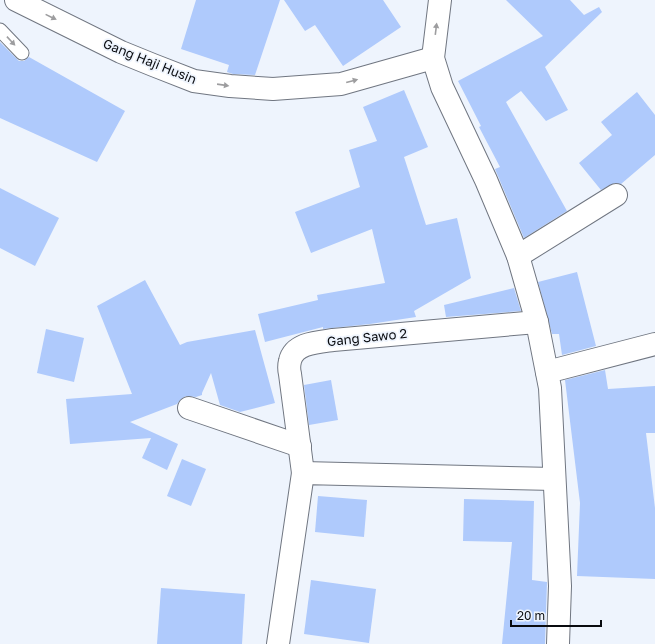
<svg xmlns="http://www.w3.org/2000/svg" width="655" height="644" viewBox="0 0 655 644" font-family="'Golos Text',sans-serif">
<rect width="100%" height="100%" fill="#eef4fd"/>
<g fill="#afcafc">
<path d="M 196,0 L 280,0 L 255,75 L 233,74 L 227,72 L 229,65 L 181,49 Z"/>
<path d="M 284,0 L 383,0 L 401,27 L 343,66 L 315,25 L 305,31 Z"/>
<path d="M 506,0 L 570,0 L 584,15 L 599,7 L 602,12 L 545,67 L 568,110 L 546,121 L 521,91 L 506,102 L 567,211 L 524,238 L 495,169 L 500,167 L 479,127 L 481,126 L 458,81 L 543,36 Z"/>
<path d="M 0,42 L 19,61 L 24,61 L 29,57 L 125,111 L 97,162 L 0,118 Z"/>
<path d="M 404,90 L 428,147 L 404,157 L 426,225 L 457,218 L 471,278 L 414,311 L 416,317 L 370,324 L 323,329 L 323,327 L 265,342 L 258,314 L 318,300 L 317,295 L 385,283 L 372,229 L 311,253 L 295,212 L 360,187 L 349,150 L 377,141 L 363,107 Z"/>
<path d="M 637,92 L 655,115 L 655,155 L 621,184 L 615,183 L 601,190 L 579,163 L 612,135 L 601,122 Z"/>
<path d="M 0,188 L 59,218 L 35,266 L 0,248 Z"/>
<path d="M 577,272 L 596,346 L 562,355 L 559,334 L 552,334 L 538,282 Z"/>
<path d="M 145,280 L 180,345 L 187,342 L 255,330 L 275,403 L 240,412 L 220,405 L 211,373 L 202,393 L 202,395 L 196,397 L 186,396 L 181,399 L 177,404 L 130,422 L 178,444 L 167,470 L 142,458 L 151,438 L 70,444 L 66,399 L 132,394 L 97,306 Z"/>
<path d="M 514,288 L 521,311 L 446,317 L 444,305 Z"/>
<path d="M 46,329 L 84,338 L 74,382 L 37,373 Z"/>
<path d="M 605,370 L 608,389 L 655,386 L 655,433 L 646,433 L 655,508 L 655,579 L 577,576 L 580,503 L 565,380 Z"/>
<path d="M 331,380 L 338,420 L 309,425 L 304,385 Z"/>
<path d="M 182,459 L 206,469 L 191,506 L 167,496 Z"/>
<path d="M 318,496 L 367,500 L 364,537 L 315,532 Z"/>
<path d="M 464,499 L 534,501 L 532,580 L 547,582 L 545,644 L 502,644 L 512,542 L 463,541 Z"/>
<path d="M 311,580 L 376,589 L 369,643 L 304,634 Z"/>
<path d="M 161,588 L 245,594 L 242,644 L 157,644 Z"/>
</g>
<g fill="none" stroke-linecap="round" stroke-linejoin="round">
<g stroke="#707681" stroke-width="15">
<path id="lane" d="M 0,30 L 22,53"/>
</g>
<g stroke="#707681" stroke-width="24">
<g id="street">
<path d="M 16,0 L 121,52 L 153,65 L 194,81 L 230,86 L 273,89 L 341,84 L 433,58"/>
<path d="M 440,0 L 433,58 L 442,87 L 486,180 L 518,256 L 537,322 L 550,388 L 560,586 L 558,644"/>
<path d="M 518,256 L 616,195"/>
<path d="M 547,372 L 655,344"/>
<path d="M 189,408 L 300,446"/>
<path d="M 303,473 L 290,374 C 289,370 289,365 290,361 C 294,343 318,342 333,340 L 537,322"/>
<path d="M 278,644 L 303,473 L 554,479"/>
</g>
</g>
<use href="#lane" stroke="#fff" stroke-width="13"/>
<use href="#street" stroke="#fff" stroke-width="22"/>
</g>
<defs><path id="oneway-solid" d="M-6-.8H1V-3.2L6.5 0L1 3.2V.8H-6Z"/></defs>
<g fill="#9d9d9f">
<use href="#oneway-solid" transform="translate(51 17) rotate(26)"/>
<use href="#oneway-solid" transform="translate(436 29) rotate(-83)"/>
<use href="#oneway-solid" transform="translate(11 41) rotate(47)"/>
<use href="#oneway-solid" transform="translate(352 81) rotate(-15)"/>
<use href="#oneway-solid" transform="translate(223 85) rotate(8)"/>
</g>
<g text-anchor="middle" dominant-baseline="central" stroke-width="3.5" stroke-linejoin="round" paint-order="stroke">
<g font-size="13" fill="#090b0f" stroke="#eef4fd">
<text transform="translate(150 61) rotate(22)">Gang Haji Husin</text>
<text transform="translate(367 337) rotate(-6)">Gang Sawo 2</text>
</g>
</g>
<path d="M511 620v6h90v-6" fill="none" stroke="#090b0f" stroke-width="2"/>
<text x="517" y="620" font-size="12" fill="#090b0f" stroke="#eef4fd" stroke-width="3" paint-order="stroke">20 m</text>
</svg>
